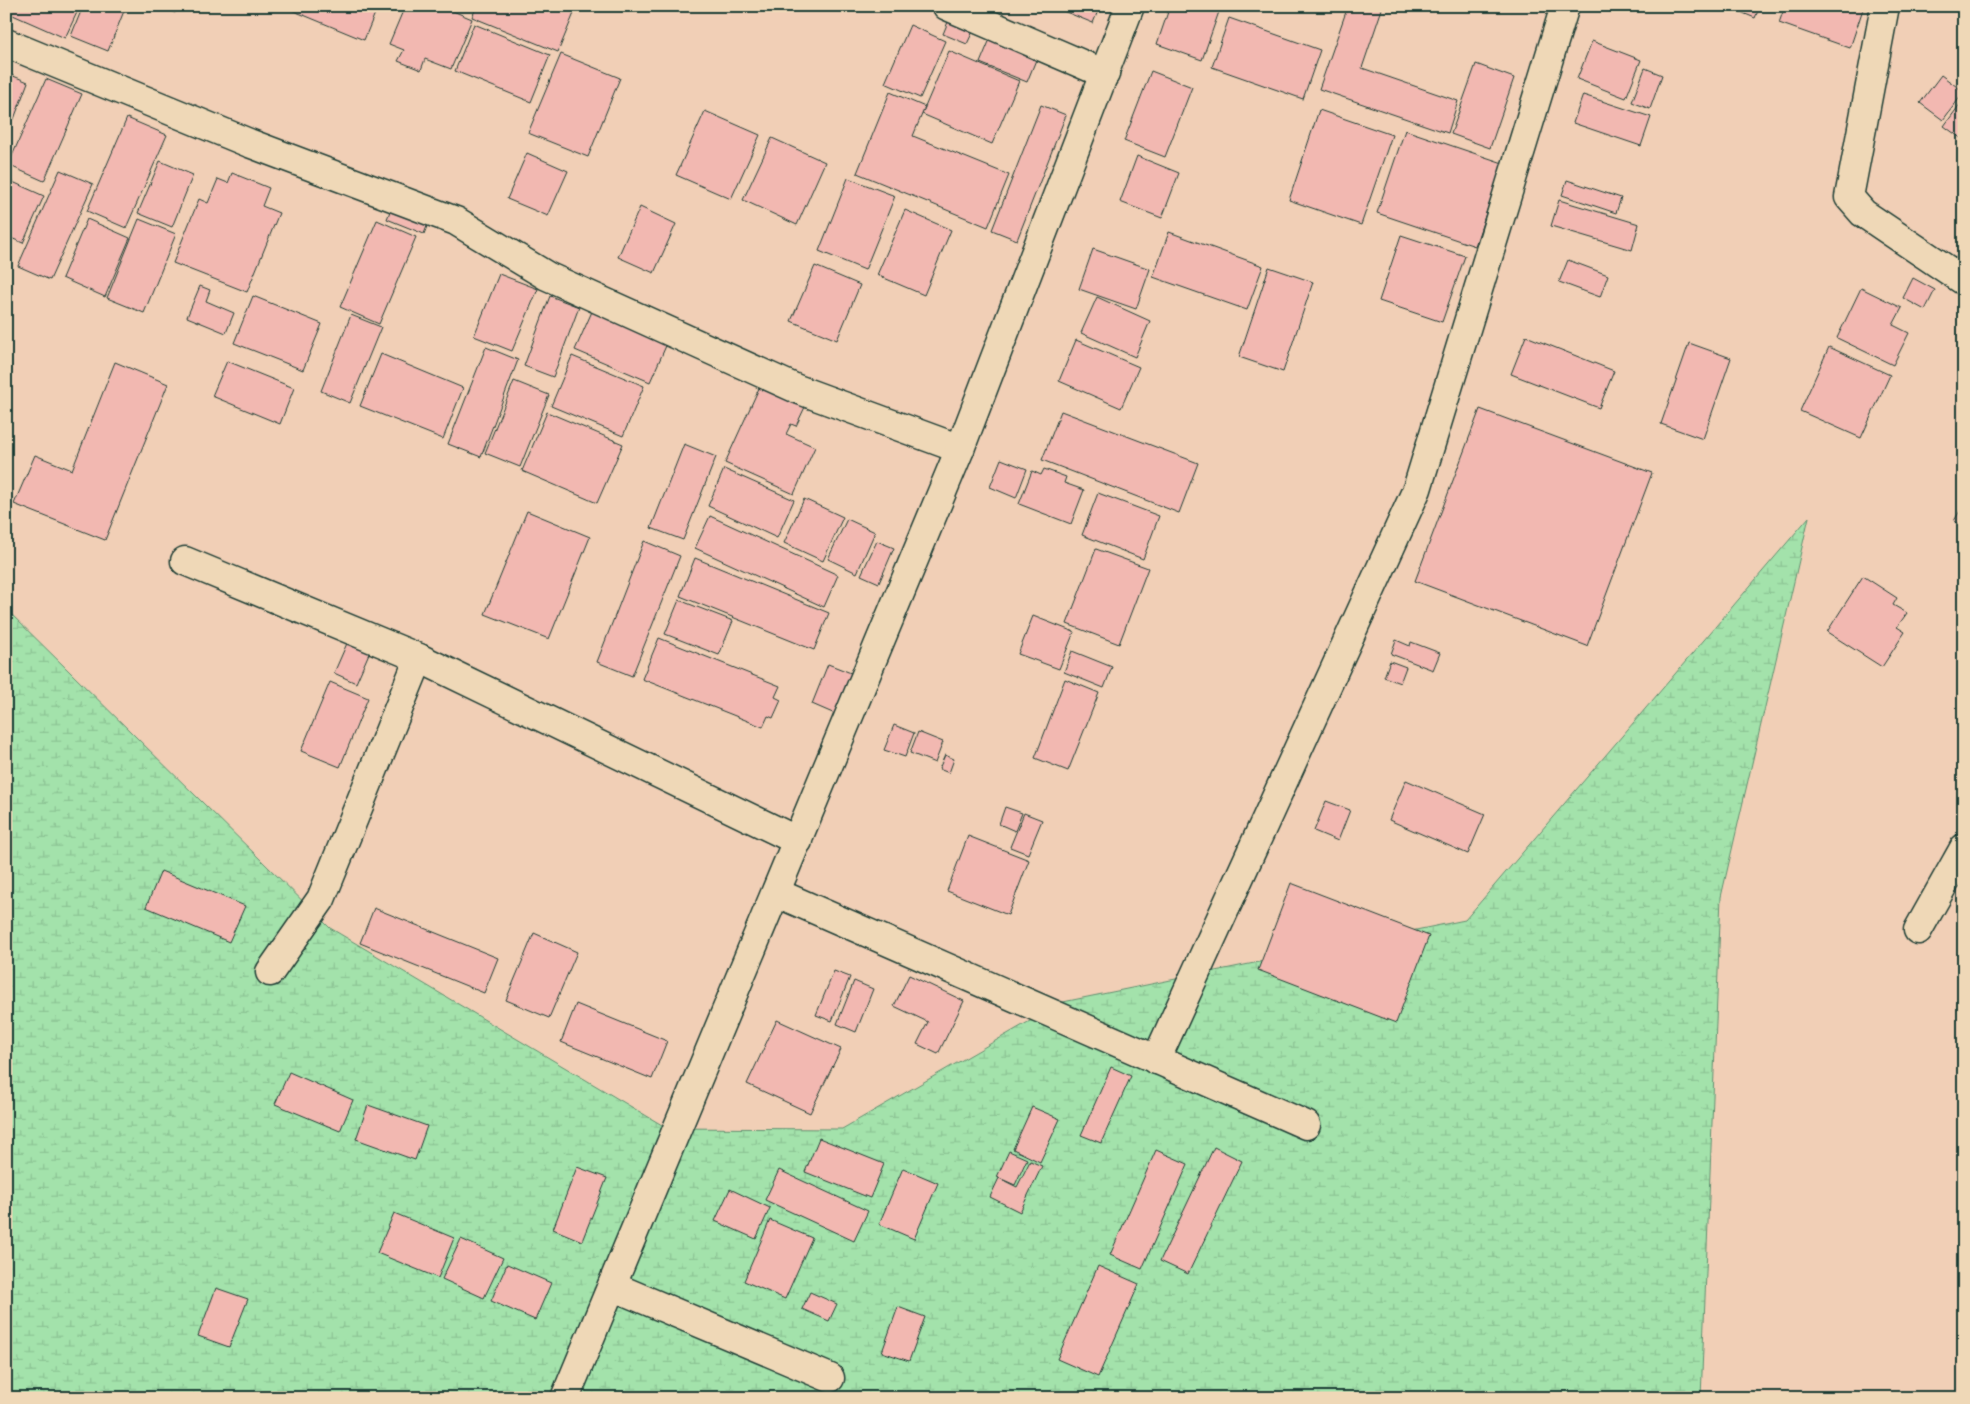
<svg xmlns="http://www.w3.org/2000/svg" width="1970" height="1404" viewBox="0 0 1970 1404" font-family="Pangolin,sans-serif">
<defs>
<pattern id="wetland-marsh" width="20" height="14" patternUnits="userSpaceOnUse" patternTransform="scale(1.25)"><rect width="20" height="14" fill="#a3e2ab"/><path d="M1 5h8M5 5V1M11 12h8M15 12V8" fill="none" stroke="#8cc394"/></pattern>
</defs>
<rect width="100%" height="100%" fill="#f1cfb6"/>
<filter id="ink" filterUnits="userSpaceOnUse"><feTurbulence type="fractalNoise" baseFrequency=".02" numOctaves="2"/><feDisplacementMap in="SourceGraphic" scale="10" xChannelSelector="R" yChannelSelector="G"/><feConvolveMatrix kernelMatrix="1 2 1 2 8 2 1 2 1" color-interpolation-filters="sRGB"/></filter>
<g filter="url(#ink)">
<path fill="url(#wetland-marsh)" stroke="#619070" d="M 1809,517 L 1721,897 L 1701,1398 L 6,1398 L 6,609 L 330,928 L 667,1128 L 842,1129 L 1063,1002 L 1465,920 Z"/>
<g fill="#f2b8b1" stroke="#1f3d34">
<path d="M 6,6 L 80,6 L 65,38 L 6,12 Z"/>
<path d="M 83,6 L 126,6 L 108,51 L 71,36 Z"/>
<path d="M 159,6 L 178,6 L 175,13 Z"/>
<path d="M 290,6 L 378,6 L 364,40 L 289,9 Z"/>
<path d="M 405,6 L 441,6 L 472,19 L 451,69 L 425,59 L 421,70 L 398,61 L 404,50 L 389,44 Z"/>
<path d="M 477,6 L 577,6 L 558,52 L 472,17 Z"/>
<path d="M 1051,6 L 1100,6 L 1093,23 Z"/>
<path d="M 1170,6 L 1221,6 L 1202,60 L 1157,44 Z"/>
<path d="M 1348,6 L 1375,6 L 1382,9 L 1362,68 L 1458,101 L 1448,133 L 1319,89 Z"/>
<path d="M 1726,6 L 1760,6 L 1755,18 Z"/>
<path d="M 1785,6 L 1864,6 L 1850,48 L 1779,23 Z"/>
<path d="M 950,17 L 975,27 L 967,44 L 943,34 Z"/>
<path d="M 1229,18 L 1320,50 L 1303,99 L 1212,67 Z"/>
<path d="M 474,24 L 550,55 L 531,102 L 455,71 Z"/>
<path d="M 910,25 L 945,41 L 920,98 L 885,83 Z"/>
<path d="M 993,32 L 1040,50 L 1027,82 L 980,63 Z"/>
<path d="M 1592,41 L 1641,60 L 1626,98 L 1577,79 Z"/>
<path d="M 949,51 L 1019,81 L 992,144 L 922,114 Z"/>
<path d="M 561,54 L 620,78 L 588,157 L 528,133 Z"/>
<path d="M 1476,64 L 1514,78 L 1490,148 L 1451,134 Z"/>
<path d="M 1645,68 L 1662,75 L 1650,109 L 1632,102 Z"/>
<path d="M 1151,71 L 1192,87 L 1165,157 L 1124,141 Z"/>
<path d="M 6,73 L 28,82 L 14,119 L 6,116 Z"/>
<path d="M 1941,75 L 1964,92 L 1943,120 L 1920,103 Z"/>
<path d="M 46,79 L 82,94 L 44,181 L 8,165 Z"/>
<path d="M 890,92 L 925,107 L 913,136 L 1009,175 L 988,227 L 857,173 Z"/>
<path d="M 1583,95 L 1651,117 L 1641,146 L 1573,123 Z"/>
<path d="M 1964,99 L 1964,137 L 1962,139 L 1944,126 Z"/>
<path d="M 1041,105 L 1066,115 L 1017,240 L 992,230 Z"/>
<path d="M 1319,110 L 1392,135 L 1361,225 L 1289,200 Z"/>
<path d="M 705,111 L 760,135 L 731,199 L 676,175 Z"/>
<path d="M 127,118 L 167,135 L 126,228 L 87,211 Z"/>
<path d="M 1405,130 L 1503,163 L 1475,246 L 1377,213 Z"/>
<path d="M 772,138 L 825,162 L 797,225 L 743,200 Z"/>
<path d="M 527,153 L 568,171 L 548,216 L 507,199 Z"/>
<path d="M 1137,156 L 1179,173 L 1162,218 L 1120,202 Z"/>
<path d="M 160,161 L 193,175 L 172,227 L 138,213 Z"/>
<path d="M 60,170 L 93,184 L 50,280 L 18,266 Z"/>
<path d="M 232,173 L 269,188 L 262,206 L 279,213 L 247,292 L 173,263 L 199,199 L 208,203 L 218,179 L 228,183 Z"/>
<path d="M 848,178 L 895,196 L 865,270 L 819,251 Z"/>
<path d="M 6,179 L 44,196 L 23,243 L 6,236 Z"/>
<path d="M 1567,180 L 1621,198 L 1616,213 L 1562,195 Z"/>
<path d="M 1559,200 L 1639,224 L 1632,250 L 1551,226 Z"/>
<path d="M 394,201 L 431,216 L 424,234 L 387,219 Z"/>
<path d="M 640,207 L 676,224 L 654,273 L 618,257 Z"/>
<path d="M 905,210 L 951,230 L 924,295 L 877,275 Z"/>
<path d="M 87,219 L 130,238 L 105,297 L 62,278 Z"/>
<path d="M 139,219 L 176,234 L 144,313 L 107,298 Z"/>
<path d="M 377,220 L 416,237 L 379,324 L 340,307 Z"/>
<path d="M 1169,232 L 1263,266 L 1247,310 L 1153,277 Z"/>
<path d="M 1401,235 L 1465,256 L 1442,322 L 1379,301 Z"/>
<path d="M 1093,249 L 1150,269 L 1136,309 L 1079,289 Z"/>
<path d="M 1568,260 L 1608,275 L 1600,297 L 1559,282 Z"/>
<path d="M 815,266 L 860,285 L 837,340 L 791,321 Z"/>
<path d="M 1269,267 L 1313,282 L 1283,372 L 1239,357 Z"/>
<path d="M 499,274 L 538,289 L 512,351 L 474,336 Z"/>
<path d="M 1913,278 L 1935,290 L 1925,310 L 1903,298 Z"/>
<path d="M 200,286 L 210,290 L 206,301 L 234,313 L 226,333 L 187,317 Z"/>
<path d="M 1861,288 L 1902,308 L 1893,325 L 1909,333 L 1893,365 L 1837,338 Z"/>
<path d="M 253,296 L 322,324 L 303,370 L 234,343 Z"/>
<path d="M 550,296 L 579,307 L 553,377 L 524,366 Z"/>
<path d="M 1097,297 L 1150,321 L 1135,357 L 1081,333 Z"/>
<path d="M 594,307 L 669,339 L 650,382 L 575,350 Z"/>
<path d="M 351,315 L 381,327 L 350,403 L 321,391 Z"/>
<path d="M 1526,336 L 1614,371 L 1599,408 L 1511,374 Z"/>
<path d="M 1076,340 L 1139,367 L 1121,408 L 1059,381 Z"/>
<path d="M 1689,343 L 1731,358 L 1703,439 L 1661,424 Z"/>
<path d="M 486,347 L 518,360 L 481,457 L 448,444 Z"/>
<path d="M 1829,347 L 1890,375 L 1861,438 L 1800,411 Z"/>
<path d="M 381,354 L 463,388 L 443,439 L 360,406 Z"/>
<path d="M 572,356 L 644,386 L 623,436 L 551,406 Z"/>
<path d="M 227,361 L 294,388 L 280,424 L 212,396 Z"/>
<path d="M 115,362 L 168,384 L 105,540 L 14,504 L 35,455 L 72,470 Z"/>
<path d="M 514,381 L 549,395 L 520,467 L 485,453 Z"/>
<path d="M 760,386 L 805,407 L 796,426 L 791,424 L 786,434 L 815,447 L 794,494 L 725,463 Z"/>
<path d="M 1480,409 L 1652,473 L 1587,646 L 1415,581 Z"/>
<path d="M 1061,411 L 1198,463 L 1179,513 L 1042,460 Z"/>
<path d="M 547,412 L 623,444 L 597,503 L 522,471 Z"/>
<path d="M 684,444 L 716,457 L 683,540 L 651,528 Z"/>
<path d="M 1001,459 L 1027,469 L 1016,498 L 990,487 Z"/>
<path d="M 724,469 L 794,500 L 777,538 L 708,506 Z"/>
<path d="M 1044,469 L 1066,477 L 1064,483 L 1084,490 L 1071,524 L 1019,504 L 1032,471 L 1041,475 Z"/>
<path d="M 1098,493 L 1159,516 L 1143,559 L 1082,535 Z"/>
<path d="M 804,499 L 843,517 L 823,561 L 784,543 Z"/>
<path d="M 1964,504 L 1964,526 L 1954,521 Z"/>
<path d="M 527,511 L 590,537 L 549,639 L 485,614 Z"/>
<path d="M 710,516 L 838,575 L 824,607 L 695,548 Z"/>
<path d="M 847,519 L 875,532 L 857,573 L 828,559 Z"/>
<path d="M 644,541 L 680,556 L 632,676 L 597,662 Z"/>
<path d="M 877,541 L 894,548 L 879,583 L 861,575 Z"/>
<path d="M 1096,549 L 1148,568 L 1119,644 L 1067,624 Z"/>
<path d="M 695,558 L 829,613 L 814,650 L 680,596 Z"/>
<path d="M 1863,576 L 1897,598 L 1893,605 L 1907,613 L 1897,627 L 1905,632 L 1882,667 L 1827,632 Z"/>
<path d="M 679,600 L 733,621 L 719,655 L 665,634 Z"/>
<path d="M 1033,616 L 1074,632 L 1059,669 L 1018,654 Z"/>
<path d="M 659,638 L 780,686 L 775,697 L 781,700 L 773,718 L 768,716 L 763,727 L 642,679 Z"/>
<path d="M 1396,640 L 1410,646 L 1411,642 L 1440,653 L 1433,670 L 1391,654 Z"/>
<path d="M 348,641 L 370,651 L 356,683 L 334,673 Z"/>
<path d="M 1072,651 L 1112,667 L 1104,688 L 1064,672 Z"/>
<path d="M 1390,661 L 1406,667 L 1400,683 L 1384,677 Z"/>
<path d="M 828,664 L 851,673 L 835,714 L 812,704 Z"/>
<path d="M 1065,679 L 1099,693 L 1068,771 L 1035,758 Z"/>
<path d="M 330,682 L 368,698 L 340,767 L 301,751 Z"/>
<path d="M 894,725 L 914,733 L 905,757 L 884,750 Z"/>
<path d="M 918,732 L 943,742 L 935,763 L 910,753 Z"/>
<path d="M 945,755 L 954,759 L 949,773 L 939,769 Z"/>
<path d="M 1406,780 L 1485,814 L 1468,854 L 1389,820 Z"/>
<path d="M 1326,801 L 1350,810 L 1338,841 L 1314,831 Z"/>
<path d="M 1005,807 L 1022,813 L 1015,831 L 999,824 Z"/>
<path d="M 1024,813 L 1042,820 L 1028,854 L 1010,847 Z"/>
<path d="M 968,836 L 1029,860 L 1008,915 L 947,891 Z"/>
<path d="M 161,871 L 245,906 L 229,942 L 146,907 Z"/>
<path d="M 1291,883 L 1429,936 L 1396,1023 L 1258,970 Z"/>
<path d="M 374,908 L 498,958 L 484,993 L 360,943 Z"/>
<path d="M 534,933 L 577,952 L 549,1018 L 506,1000 Z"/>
<path d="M 834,971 L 850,977 L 832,1021 L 816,1015 Z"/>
<path d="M 909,975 L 964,1001 L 938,1054 L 917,1044 L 928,1022 L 894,1006 Z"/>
<path d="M 854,981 L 873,989 L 856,1032 L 837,1024 Z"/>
<path d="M 576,1004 L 667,1041 L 652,1079 L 561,1042 Z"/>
<path d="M 777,1020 L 841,1049 L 810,1113 L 747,1084 Z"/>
<path d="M 1111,1067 L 1131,1076 L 1101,1143 L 1081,1135 Z"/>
<path d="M 289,1072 L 353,1100 L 340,1131 L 275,1104 Z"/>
<path d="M 368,1105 L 427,1126 L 415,1160 L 356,1139 Z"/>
<path d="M 1032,1107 L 1060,1119 L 1040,1162 L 1013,1149 Z"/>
<path d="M 819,1138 L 884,1164 L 870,1198 L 805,1172 Z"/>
<path d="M 1214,1147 L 1242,1161 L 1188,1274 L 1160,1261 Z"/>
<path d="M 1156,1150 L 1188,1164 L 1142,1269 L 1110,1255 Z"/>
<path d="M 1009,1151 L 1027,1159 L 1015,1185 L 997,1177 Z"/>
<path d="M 1030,1161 L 1042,1166 L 1020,1212 L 990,1197 L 999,1178 L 1017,1187 Z"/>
<path d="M 577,1167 L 607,1178 L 582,1241 L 553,1229 Z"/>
<path d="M 903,1168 L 938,1183 L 914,1239 L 879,1224 Z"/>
<path d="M 779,1170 L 868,1211 L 854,1241 L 765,1200 Z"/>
<path d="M 730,1189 L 770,1208 L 756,1239 L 715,1221 Z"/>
<path d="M 394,1213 L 454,1238 L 438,1278 L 377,1253 Z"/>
<path d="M 770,1220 L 812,1238 L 785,1299 L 744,1281 Z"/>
<path d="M 461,1239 L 503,1258 L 484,1298 L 442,1279 Z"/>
<path d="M 507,1264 L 551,1283 L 535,1320 L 491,1301 Z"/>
<path d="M 1098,1266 L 1139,1284 L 1098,1377 L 1057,1359 Z"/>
<path d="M 216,1288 L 248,1299 L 229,1347 L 198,1336 Z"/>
<path d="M 810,1292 L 837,1304 L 829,1321 L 802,1309 Z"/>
<path d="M 898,1307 L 925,1317 L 909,1361 L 882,1352 Z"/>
</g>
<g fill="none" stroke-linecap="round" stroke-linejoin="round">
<g stroke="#1f3d34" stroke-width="31">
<g id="street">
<path d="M 947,6 L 1105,74"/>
<path d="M 1885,6 L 1849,197 L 1863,213 L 1964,281"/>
<path d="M 6,43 L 249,143 L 456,221 L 547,276 L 797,389 L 960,449"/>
<path d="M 185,561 L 419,658 L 798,841"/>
<path d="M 777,893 L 1306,1125"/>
<path d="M 1918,930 L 1964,848"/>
<path d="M 270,972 L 321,899 L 419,658"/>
<path d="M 1156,1060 L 1417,489 L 1565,6"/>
<path d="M 612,1286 L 830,1378"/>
<path d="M 565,1398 L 960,449 L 1130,6"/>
</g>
</g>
<use href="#street" stroke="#efd8b7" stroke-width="28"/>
</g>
</g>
<rect width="1970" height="1404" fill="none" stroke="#efd8b7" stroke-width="25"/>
<rect x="12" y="12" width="1945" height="1379" fill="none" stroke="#1f3d34" stroke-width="2" filter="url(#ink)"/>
</svg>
